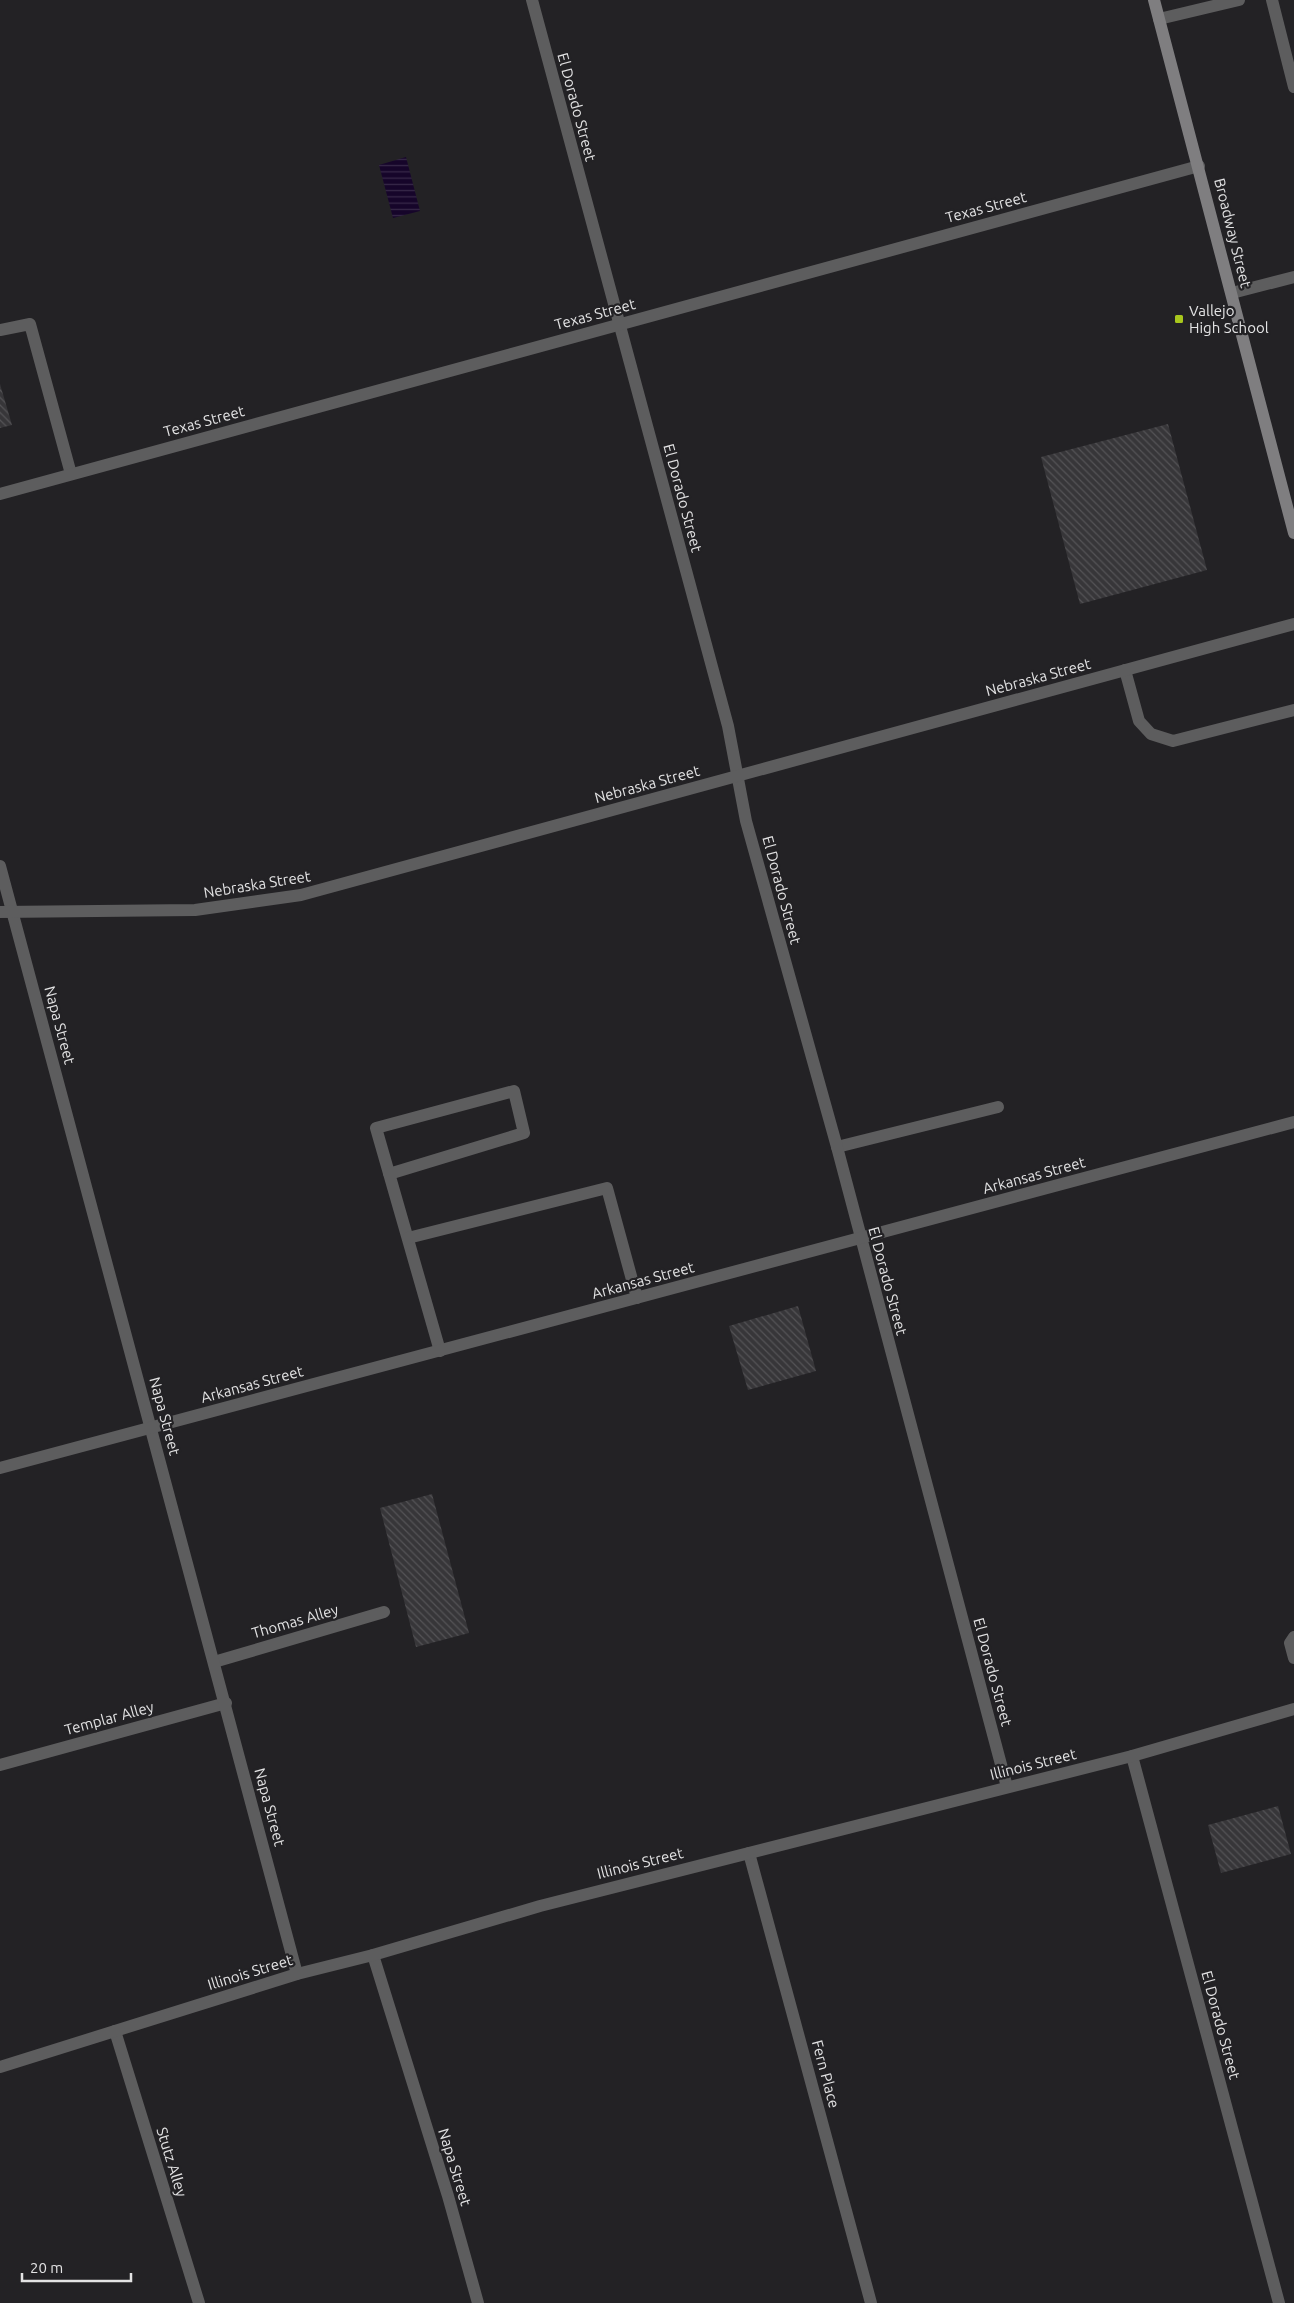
<svg xmlns="http://www.w3.org/2000/svg" width="1294" height="2303" viewBox="0 0 1294 2303" font-family="Ubuntu,sans-serif">
<defs>
<pattern id="water-rules" width="6" height="5" patternUnits="userSpaceOnUse" patternTransform="scale(1.25)"><rect width="6" height="5" fill="#16052a"/><path d="M0 2.5h6" fill="none" stroke="#382949"/></pattern>
<pattern id="building-back-hatch" width="6" height="6" patternUnits="userSpaceOnUse" patternTransform="scale(1.25)"><rect width="6" height="6" fill="#373639"/><path d="M-1 5l2 2M0 0l6 6M5-1l2 2" fill="none" stroke="#545356"/></pattern>
</defs>
<rect width="100%" height="100%" fill="#232225"/>
<path fill="url(#water-rules)" d="M 406,157 L 420,211 L 393,218 L 379,165 Z"/>
<g fill="url(#building-back-hatch)">
<path d="M 0,384 L 12,425 L 0,428 Z"/>
<path d="M 1168,424 L 1207,570 L 1080,604 L 1041,457 Z"/>
<path d="M 798,1306 L 816,1371 L 748,1390 L 729,1326 Z"/>
<path d="M 432,1494 L 469,1633 L 416,1647 L 380,1508 Z"/>
<path d="M 1278,1806 L 1291,1854 L 1221,1873 L 1208,1825 Z"/>
</g>
<g fill="none" stroke-linecap="round" stroke-linejoin="round">
<g stroke="#5d5d5e" stroke-width="12">
<path d="M 1272,0 L 1294,87"/>
<path d="M 1159,19 L 1239,0"/>
<path d="M 1232,293 L 1294,277"/>
<path d="M 0,330 L 30,324 L 71,474"/>
<path d="M 1125,670 L 1139,721 L 1151,734 L 1173,741 L 1294,710"/>
<path d="M 837,1147 L 998,1107"/>
<path d="M 389,1174 L 524,1133 L 514,1091 L 376,1128 L 440,1351"/>
<path d="M 408,1238 L 607,1188 L 637,1298"/>
<path d="M 1294,1637 L 1290,1643 L 1294,1658"/>
<path d="M 214,1662 L 384,1612"/>
<path d="M 0,1765 L 226,1703"/>
<path d="M 115,2031 L 199,2303"/>
</g>
<g stroke="#5d5d5e" stroke-width="12">
<path d="M 532,0 L 728,726 L 746,821 L 837,1147 L 1007,1787"/>
<path d="M 0,494 L 1199,166"/>
<path d="M 0,866 L 297,1974"/>
<path d="M 0,1468 L 1294,1122"/>
<path d="M 1132,1756 L 1279,2303"/>
<path d="M 749,1853 L 871,2303"/>
<path d="M 373,1955 L 448,2196 L 478,2303"/>
<path d="M 0,2067 L 297,1974 L 373,1955 L 540,1906 L 1132,1756 L 1294,1709"/>
</g>
<path stroke="#5d5d5e" stroke-width="12" d="M 0,912 L 195,910 L 301,895 L 1294,624"/>
<path stroke="#7f7e80" stroke-width="12" d="M 1154,0 L 1294,533"/>
</g>
<rect fill="#a8c71d" stroke="#232225" stroke-width="2" x="1174" y="314" width="10" height="10" rx="2.5"/>
<g text-anchor="middle" dominant-baseline="central" stroke-width="4.5" stroke-linejoin="round" paint-order="stroke">
<g font-size="15" fill="#e3e3e4" stroke="#232225">
<text transform="translate(577 107) rotate(75)">El Dorado Street</text>
<text transform="translate(986 207) rotate(-15)">Texas Street</text>
<text transform="translate(1233 233) rotate(76)">Broadway Street</text>
<text transform="translate(595 314) rotate(-15)">Texas Street</text>
<text transform="translate(204 421) rotate(-15)">Texas Street</text>
<text transform="translate(683 498) rotate(75)">El Dorado Street</text>
<text transform="translate(1038 677) rotate(-15)">Nebraska Street</text>
<text transform="translate(647 784) rotate(-15)">Nebraska Street</text>
<text transform="translate(257 884) rotate(-9)">Nebraska Street</text>
<text transform="translate(782 890) rotate(75)">El Dorado Street</text>
<text transform="translate(60 1025) rotate(75)">Napa Street</text>
<text transform="translate(1034 1175) rotate(-15)">Arkansas Street</text>
<text transform="translate(643 1280) rotate(-15)">Arkansas Street</text>
<text transform="translate(888 1281) rotate(75)">El Dorado Street</text>
<text transform="translate(252 1384) rotate(-15)">Arkansas Street</text>
<text transform="translate(165 1416) rotate(75)">Napa Street</text>
<text transform="translate(295 1621) rotate(-16)">Thomas Alley</text>
<text transform="translate(993 1672) rotate(75)">El Dorado Street</text>
<text transform="translate(109 1718) rotate(-15)">Templar Alley</text>
<text transform="translate(1033 1764) rotate(-14)">Illinois Street</text>
<text transform="translate(270 1807) rotate(75)">Napa Street</text>
<text transform="translate(640 1863) rotate(-14)">Illinois Street</text>
<text transform="translate(250 1972) rotate(-17)">Illinois Street</text>
<text transform="translate(1221 2025) rotate(75)">El Dorado Street</text>
<text transform="translate(826 2074) rotate(75)">Fern Place</text>
<text transform="translate(172 2162) rotate(73)">Stutz Alley</text>
<text transform="translate(455 2167) rotate(73)">Napa Street</text>
</g>
<g font-size="15" fill="#e3e3e4" stroke="#232225" text-anchor="start">
<text x="1189" y="310">Vallejo<tspan x="1189" dy="17">High School</tspan></text>
</g>
</g>
<path d="M22 2273v8h109v-8" fill="none" stroke="#e3e3e4" stroke-width="2.5"/>
<text x="30" y="2273" font-size="15" fill="#e3e3e4" stroke="#232225" stroke-width="4" paint-order="stroke">20 m</text>
</svg>
